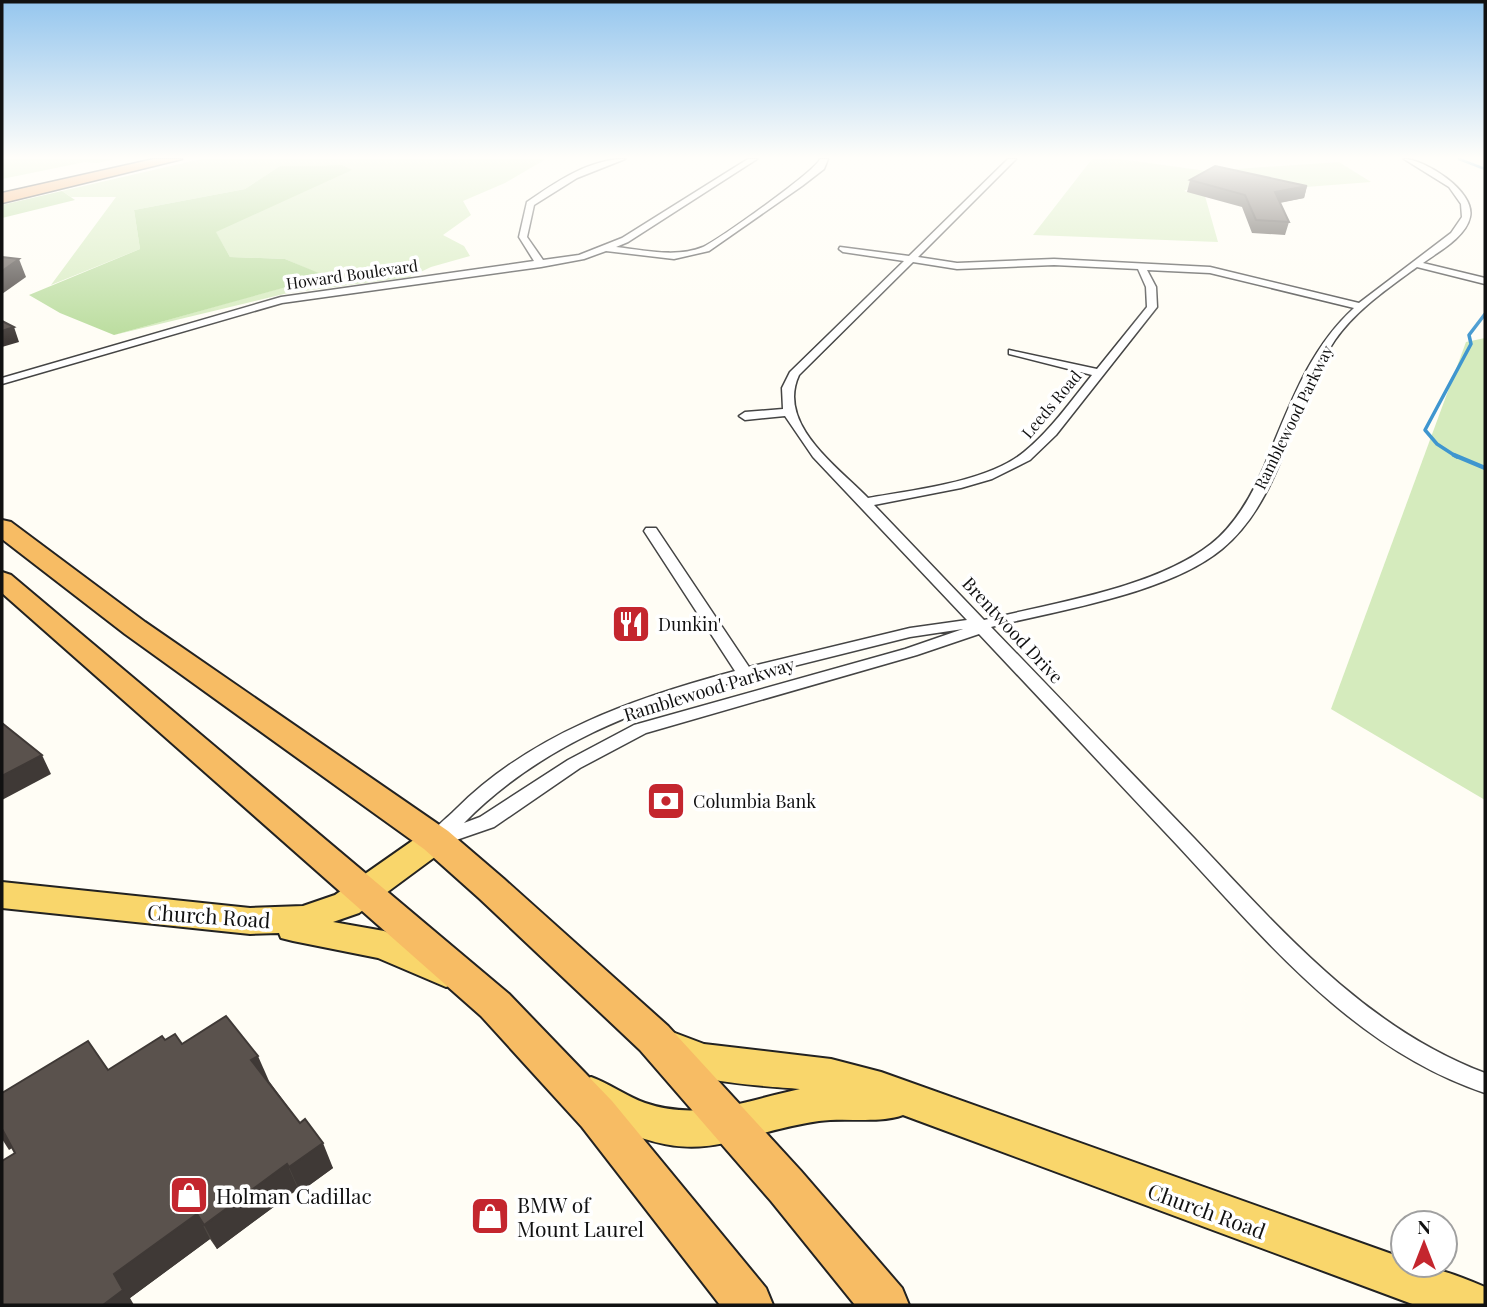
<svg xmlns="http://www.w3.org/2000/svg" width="1487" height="1307" viewBox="0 0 1487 1307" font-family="'Playfair Display',serif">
<rect width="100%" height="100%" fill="#fffdf5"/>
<g fill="#d5ebbd">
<path d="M 2,159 L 116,159 L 97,163 L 85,162 L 2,179 Z"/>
<path d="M 201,159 L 546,159 L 505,183 L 463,201 L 471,215 L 443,235 L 464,246 L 470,256 L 431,267 L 410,277 L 288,293 L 114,335 L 324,276 L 285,259 L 230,257 L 215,231 L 342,165 L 280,166 L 245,189 L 134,210 L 140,249 L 51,285 L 116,197 L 71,197 L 62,191 Z"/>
<path d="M 1092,159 L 1120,159 L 1207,171 L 1339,162 L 1371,182 L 1266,190 L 1211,177 L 1184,191 L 1205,196 L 1218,242 L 1033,235 Z"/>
<path d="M 1485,338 L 1485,800 L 1331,709 L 1466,342 Z"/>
</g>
<g fill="#b9dc9c">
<path d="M 342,165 L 352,170 L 216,232 L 230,257 L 285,259 L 326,276 L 114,335 L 60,313 L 29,295 L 140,249 L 134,210 L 245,189 L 280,166 Z"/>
<path d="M 62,191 L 75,200 L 2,218 L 2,205 Z"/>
</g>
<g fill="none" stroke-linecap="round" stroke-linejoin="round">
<path stroke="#3f96cf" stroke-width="2.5" d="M 1459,159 L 1485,169"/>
<path stroke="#3f96cf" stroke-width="3.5" d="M 1457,457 L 1437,444 L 1425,430 L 1471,344 L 1469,335 L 1485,314"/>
<path stroke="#3f96cf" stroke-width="4.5" d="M 1454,455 L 1485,468"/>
<g stroke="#444" stroke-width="3">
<g id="minor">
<path d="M 625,159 L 577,178 L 534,205 L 527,237 L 543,260 L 579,255 L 622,238 L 748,159 L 757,159 L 628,242 L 616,247 C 644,250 676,258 703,247 C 718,240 816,171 820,159 L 828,159 L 824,169 L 802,186 L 709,251 L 674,259 L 606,251 L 584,259 L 541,267 L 282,303 L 2,384 L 2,378 L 281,297 L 534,261 L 519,237 L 527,202 C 556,182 589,159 625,159 Z"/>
<path d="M 1008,159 L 1016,159 L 918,257 L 957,263 L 1054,259 L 1210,267 L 1359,303 L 1451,233 L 1462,217 L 1461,204 L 1449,187 L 1404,159 C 1424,159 1476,191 1470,217 C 1466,237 1438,252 1423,263 L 1485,278 L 1485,284 L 1417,267 C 1387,289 1356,310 1335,340 C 1291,405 1284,498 1222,549 C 1167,594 1059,610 991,627 C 1059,697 1126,768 1194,838 C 1280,929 1365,1028 1485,1073 L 1485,1093 C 1356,1050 1268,943 1179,847 C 1112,776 1046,705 979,634 L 917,655 L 646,733 L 580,768 L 494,827 L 436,847 L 429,845 L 427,840 C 433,828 446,819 456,809 C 531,734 634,698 735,671 L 644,531 L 646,528 L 656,528 L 749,667 L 910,628 L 967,620 L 813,457 L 785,416 L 745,420 L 739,416 L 745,412 L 783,409 L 782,388 L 790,372 L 904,261 L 843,252 L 839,249 L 840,247 L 909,256 ZM 913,262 L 957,269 L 1054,265 L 1138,269 L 1146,287 L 1147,307 L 1097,369 L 1009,350 L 1009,354 L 1092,375 C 1071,401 1050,431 1024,452 C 988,482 913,490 868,498 C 838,467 776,424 799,375 ZM 1147,270 L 1210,273 L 1354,308 C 1312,346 1292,399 1271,450 C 1258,484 1240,521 1211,544 C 1155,588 1053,603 984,620 L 874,505 L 961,488 L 992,479 L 1030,460 L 1056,435 L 1157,307 L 1156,287 ZM 963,629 L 905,649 L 634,725 L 568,760 L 480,817 L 464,823 C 539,746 639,707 741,680 L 743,684 L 755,684 L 757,680 L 754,676 L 910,637 Z"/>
</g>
</g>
<g stroke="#222" stroke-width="4">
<g id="primary">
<path d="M 436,828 L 447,832 L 452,840 L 447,848 L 359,913 L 333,922 L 384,931 L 458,963 L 464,973 L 458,983 L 446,987 L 378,958 L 293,941 L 281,938 L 279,933 L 250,934 L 2,908 L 2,882 L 250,908 L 303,906 L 335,895 L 425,832 Z"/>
<path d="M 667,1030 L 704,1044 L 831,1059 L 881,1072 L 1403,1258 L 1403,1265 C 1432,1265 1459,1276 1485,1287 L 1485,1305 L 1415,1305 L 903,1115 C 878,1124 846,1117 819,1121 C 731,1134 704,1169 612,1126 C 595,1118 580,1111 572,1094 L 577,1082 L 591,1077 C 610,1084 626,1096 645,1103 C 700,1122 747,1100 800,1089 C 761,1085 667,1084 648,1046 L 654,1035 Z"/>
</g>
</g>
<g stroke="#222" stroke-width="4">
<g id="trunk">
<path d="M 2,520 L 11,522 L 145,622 L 448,831 L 504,879 L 668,1026 L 801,1171 L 902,1288 L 909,1305 L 855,1305 L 771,1201 L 640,1050 L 480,899 L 424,849 L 125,634 L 2,539 Z"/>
<path d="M 2,572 L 11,575 L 509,994 L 612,1101 L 766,1288 L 773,1305 L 720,1305 L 582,1127 L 481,1016 L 2,593 Z"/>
</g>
</g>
<g stroke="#222" stroke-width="3">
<path id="motorway" d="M 154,159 L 182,159 L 2,203 L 2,193 Z"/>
</g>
<use href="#minor" fill="#fff" fill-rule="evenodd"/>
<use href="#primary" fill="#f9d66b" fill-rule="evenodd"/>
<use href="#trunk" fill="#f7bc64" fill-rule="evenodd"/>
<use href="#motorway" fill="#f5a25d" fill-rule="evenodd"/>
</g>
<g fill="#4d4742">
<path d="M 1190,180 L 1307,186 L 1304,198 L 1280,203 L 1289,222 L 1285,235 L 1252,233 L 1242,207 L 1187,192 Z"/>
<path d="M 165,1040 L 182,1044 L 269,1081 L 333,1168 L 300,1192 L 298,1189 L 217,1249 L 210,1239 L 130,1298 L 12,1148 L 9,1150 L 108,1070 Z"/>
</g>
<g fill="#3f3936">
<path d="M 1307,186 L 1304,198 L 1272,204 L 1275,192 Z"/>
<path d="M 19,259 L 26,277 L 2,294 L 2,271 Z"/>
<path d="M 14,327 L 19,342 L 2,347 L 2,331 Z"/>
<path d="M 42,755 L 51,774 L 2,800 L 2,776 Z"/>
<path d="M 258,1056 L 269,1081 L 262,1086 L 251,1060 Z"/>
<path d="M 2,1127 L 15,1146 L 9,1150 L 2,1139 Z"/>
<path d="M 323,1143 L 333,1168 L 300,1192 L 289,1167 Z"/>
<path d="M 287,1164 L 298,1189 L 217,1249 L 204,1225 Z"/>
<path d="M 197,1214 L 210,1239 L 130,1298 L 134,1305 L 103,1305 L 114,1274 Z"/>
</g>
<g fill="#5a524d" stroke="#3f3936" stroke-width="2">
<path d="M 1215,166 L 1307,186 L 1275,192 L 1289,222 L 1256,220 L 1245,195 L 1190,180 Z"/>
<path d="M 2,257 L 19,259 L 2,271 Z"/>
<path d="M 2,321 L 14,327 L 2,331 Z"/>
<path d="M 2,723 L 42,755 L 2,776 Z"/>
<path d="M 226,1016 L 258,1056 L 251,1060 L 300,1123 L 305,1119 L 323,1143 L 289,1167 L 287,1164 L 204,1225 L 197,1214 L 114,1274 L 123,1290 L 103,1305 L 2,1305 L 2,1161 L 15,1153 L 2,1129 L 2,1093 L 88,1041 L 108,1070 L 162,1036 L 165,1040 L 175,1034 L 182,1044 Z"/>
</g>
<linearGradient id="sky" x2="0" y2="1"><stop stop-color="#95c6ee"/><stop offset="0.46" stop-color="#fffefa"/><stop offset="1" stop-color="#fffefa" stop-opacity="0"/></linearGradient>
<rect width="1487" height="342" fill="url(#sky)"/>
<defs>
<g id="restaurant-square" transform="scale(2.0125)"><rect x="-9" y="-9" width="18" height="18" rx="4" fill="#c4262e" stroke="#fff"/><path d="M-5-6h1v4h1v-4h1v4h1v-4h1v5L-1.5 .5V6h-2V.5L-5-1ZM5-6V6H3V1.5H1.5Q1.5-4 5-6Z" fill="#fff"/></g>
<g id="bank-square" transform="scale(2.0125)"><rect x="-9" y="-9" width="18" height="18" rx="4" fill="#c4262e" stroke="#fff"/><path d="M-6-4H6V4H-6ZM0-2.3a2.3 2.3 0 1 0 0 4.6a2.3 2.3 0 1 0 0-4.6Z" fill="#fff"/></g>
<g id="shop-square" transform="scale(2.0125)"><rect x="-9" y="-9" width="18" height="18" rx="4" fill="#c4262e" stroke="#fff"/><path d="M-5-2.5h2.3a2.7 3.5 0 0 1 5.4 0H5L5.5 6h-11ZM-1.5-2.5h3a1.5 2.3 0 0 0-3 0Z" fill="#fff"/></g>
</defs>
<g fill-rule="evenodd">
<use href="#restaurant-square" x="631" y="624"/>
<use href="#bank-square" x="666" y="801"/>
<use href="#shop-square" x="189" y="1195"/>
<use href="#shop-square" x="490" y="1216"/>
</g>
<g text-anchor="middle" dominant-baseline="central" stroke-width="7" stroke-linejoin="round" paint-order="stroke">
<g font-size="16" fill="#111" stroke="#fff">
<text transform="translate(352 274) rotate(-8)">Howard Boulevard</text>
<text transform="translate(1051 404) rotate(-50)">Leeds Road</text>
<text transform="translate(1293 417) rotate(-64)">Ramblewood Parkway</text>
</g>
<g font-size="18" fill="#111" stroke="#fff" text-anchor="start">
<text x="658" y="624">Dunkin'</text>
<text x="693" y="801">Columbia Bank</text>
</g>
<g font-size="18" fill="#111" stroke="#fff">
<text transform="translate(1013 630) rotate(47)">Brentwood Drive</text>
<text transform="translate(709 689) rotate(-17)">Ramblewood Parkway</text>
</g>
<g font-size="21" fill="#111" stroke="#fff">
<text transform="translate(209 915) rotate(4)">Church Road</text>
<text transform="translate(1207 1210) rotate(20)">Church Road</text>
</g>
<g font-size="21" fill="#111" stroke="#fff" text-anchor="start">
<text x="216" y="1195">Holman Cadillac</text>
<text x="517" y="1204">BMW of<tspan x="517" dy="24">Mount Laurel</tspan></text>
</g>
</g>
<rect width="1487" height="1307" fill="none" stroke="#111111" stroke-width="7"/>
<g transform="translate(1424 1244)"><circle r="33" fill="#ffffff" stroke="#a0a0a0" stroke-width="2"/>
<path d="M0-5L12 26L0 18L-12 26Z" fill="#c4262e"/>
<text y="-10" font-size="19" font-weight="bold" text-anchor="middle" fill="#111111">N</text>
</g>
</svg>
